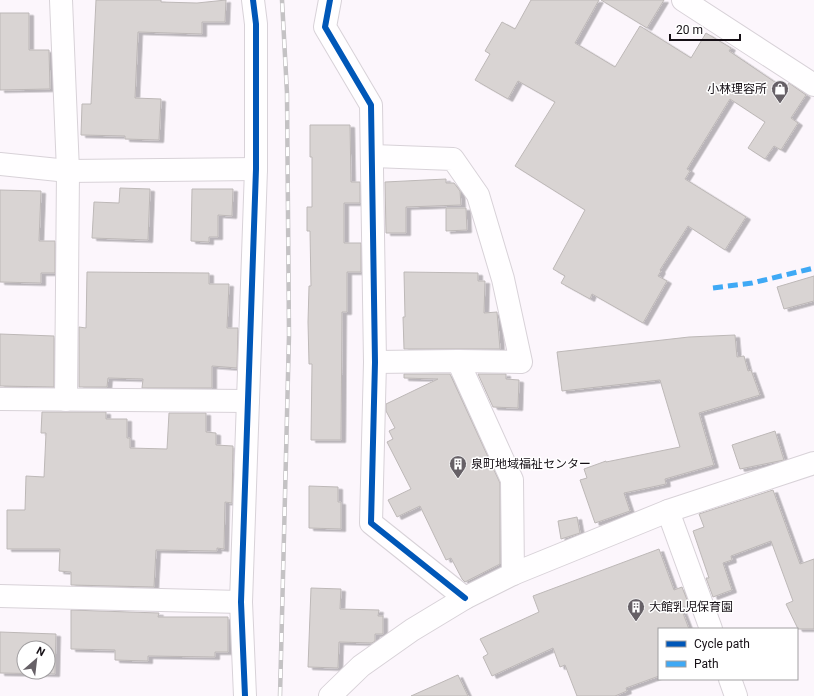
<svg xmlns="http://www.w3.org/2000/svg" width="814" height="696" viewBox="0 0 814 696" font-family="Roboto,'Noto Sans JP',sans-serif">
<defs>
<filter id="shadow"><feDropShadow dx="4.5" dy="2.5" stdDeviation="0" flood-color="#0004"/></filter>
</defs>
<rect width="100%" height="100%" fill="#fcf6fc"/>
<g fill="#d9d4d3" stroke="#bdb8b7" fill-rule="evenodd" filter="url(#shadow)">
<path d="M 96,0 L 161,0 L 161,2 L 197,3 L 226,0 L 225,22 L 202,22 L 202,34 L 138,32 L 135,98 L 161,99 L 159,140 L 125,139 L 125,136 L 81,135 L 82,104 L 91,104 Z"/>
<path d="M 531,0 L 599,0 L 575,43 L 615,67 L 640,26 L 691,58 L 706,33 L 731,48 L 729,51 L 785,89 L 789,83 L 806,95 L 791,118 L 798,123 L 781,150 L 774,146 L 765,159 L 748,148 L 765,122 L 730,99 L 687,169 L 690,171 L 685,179 L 746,217 L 725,250 L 688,226 L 660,270 L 661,271 L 658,276 L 667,281 L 643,323 L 592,294 L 590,299 L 561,283 L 565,276 L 553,269 L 585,210 L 515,166 L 555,102 L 518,81 L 508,99 L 475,80 L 490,54 L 485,51 L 502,22 L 515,29 Z"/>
<path d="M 601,0 L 664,0 L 647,28 Z"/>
<path d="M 0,13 L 29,13 L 29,50 L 49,50 L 50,89 L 0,90 Z"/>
<path d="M 310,125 L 350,125 L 351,182 L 360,182 L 360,203 L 344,203 L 344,243 L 361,243 L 361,272 L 347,272 L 347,312 L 342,312 L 341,440 L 311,440 L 312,364 L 309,364 L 308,322 L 309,286 L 311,286 L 310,231 L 307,231 L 307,207 L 312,207 L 312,157 L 310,157 Z"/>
<path d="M 446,179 L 446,183 L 454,183 L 460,191 L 461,205 L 406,207 L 406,233 L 386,233 L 385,182 Z"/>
<path d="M 120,188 L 150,189 L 148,240 L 92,238 L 94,202 L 119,203 Z"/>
<path d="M 192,189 L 233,189 L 232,216 L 218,215 L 218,237 L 209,237 L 209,242 L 191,241 Z"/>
<path d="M 0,190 L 41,191 L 39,241 L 55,241 L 55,273 L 41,273 L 41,283 L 0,282 Z"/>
<path d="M 446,208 L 466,208 L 467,230 L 446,231 Z"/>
<path d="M 87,272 L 209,273 L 209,284 L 229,284 L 227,328 L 238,328 L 237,368 L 212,366 L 212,388 L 142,388 L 143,379 L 108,378 L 107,387 L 79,387 L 79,327 L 86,328 Z"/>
<path d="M 404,272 L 478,273 L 478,281 L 485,281 L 484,313 L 497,312 L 500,349 L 404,349 L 403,317 L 405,317 Z"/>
<path d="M 814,276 L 814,301 L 784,309 L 777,287 Z"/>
<path d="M 0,334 L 54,336 L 54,387 L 0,386 Z"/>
<path d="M 735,335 L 737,357 L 744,356 L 748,371 L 751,370 L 760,395 L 699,413 L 714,465 L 665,479 L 666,484 L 624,493 L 630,511 L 595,523 L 580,480 L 587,478 L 584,469 L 606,461 L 606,462 L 680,447 L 660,380 L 562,391 L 557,352 L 689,337 Z"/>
<path d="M 404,374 L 450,374 L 500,483 L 500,564 L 465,582 L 462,579 L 451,558 L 446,560 L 420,506 L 397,517 L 388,500 L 411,489 L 387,442 L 393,439 L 389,431 L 395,428 L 386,411 L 386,404 L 438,379 L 404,378 Z"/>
<path d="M 478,374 L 506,374 L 506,379 L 519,380 L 518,408 L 493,407 Z"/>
<path d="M 42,412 L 106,412 L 106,419 L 127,419 L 127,438 L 130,438 L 130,448 L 167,449 L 169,413 L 206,413 L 206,432 L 216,433 L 216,445 L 233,446 L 232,503 L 225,502 L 224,549 L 217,548 L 217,551 L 156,550 L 154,587 L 71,585 L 71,572 L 59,571 L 60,549 L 7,549 L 7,510 L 25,510 L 26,476 L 44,477 L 46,433 L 41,433 Z"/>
<path d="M 775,431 L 784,460 L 740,469 L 732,445 Z"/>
<path d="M 309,486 L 338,487 L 338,502 L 341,502 L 341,529 L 309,528 Z"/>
<path d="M 773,490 L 800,564 L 814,559 L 814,629 L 798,629 L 786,604 L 793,601 L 771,541 L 731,556 L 732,560 L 723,563 L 732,590 L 713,597 L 706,578 L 709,578 L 693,531 L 704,527 L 699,514 Z"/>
<path d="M 577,517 L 580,533 L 561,539 L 558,521 Z"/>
<path d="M 659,549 L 674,590 L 682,587 L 689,605 L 681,608 L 689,629 L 659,629 L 659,676 L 626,688 L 627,691 L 615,696 L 577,696 L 565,665 L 560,667 L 553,648 L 492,676 L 483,657 L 488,654 L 480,639 L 539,612 L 533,596 Z"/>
<path d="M 311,588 L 341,589 L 340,609 L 379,610 L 378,616 L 383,616 L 383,634 L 375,634 L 375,641 L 372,643 L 339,642 L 338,668 L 308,667 Z"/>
<path d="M 71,610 L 159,613 L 158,617 L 228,617 L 228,652 L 215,652 L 215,657 L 148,656 L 148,661 L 115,660 L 115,650 L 71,649 Z"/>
<path d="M 0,632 L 56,634 L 55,674 L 0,673 ZM 24,648 L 48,648 L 48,672 L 24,672 Z"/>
<path d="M 458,675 L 468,696 L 411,696 Z"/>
</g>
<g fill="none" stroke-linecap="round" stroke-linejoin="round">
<g stroke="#d8d2d8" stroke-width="24">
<g id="street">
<path d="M 61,0 L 68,171 L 66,400"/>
<path d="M 330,0 L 325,27 L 371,105 L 375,362 L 371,523 L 465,598"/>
<path d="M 683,0 L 814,85"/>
<path d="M 373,156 L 453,159 L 478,195 L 503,279 L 521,362 L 458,361 L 375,362"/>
<path d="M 0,164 L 68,171 L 256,169"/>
<path d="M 458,361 L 512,480 L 513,574"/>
<path d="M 0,399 L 248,401"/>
<path d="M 668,511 L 711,629"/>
<path d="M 0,596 L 241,602"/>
<path d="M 730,679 L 736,696"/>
<path d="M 245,696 L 241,602 L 256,169 L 256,24 L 253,0"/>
<path d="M 330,696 L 361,666 L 412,630 L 465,598 L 513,574 L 668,511 L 814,463"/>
</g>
</g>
<use href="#street" stroke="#fffeff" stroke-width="22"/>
<g stroke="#c4c2c4" stroke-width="4.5">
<path id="rail" d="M 280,696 L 289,335 L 287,93 L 282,0"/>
</g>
<use href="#rail" stroke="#fff" stroke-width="3" stroke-dasharray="9" stroke-linecap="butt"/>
<path stroke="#3fa9f5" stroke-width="5" stroke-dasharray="10 5" stroke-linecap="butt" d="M 713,288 L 752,283 L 814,268"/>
<g stroke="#fff" stroke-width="8">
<g id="cycleway">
<path d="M 330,0 L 325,27 L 371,105 L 375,362 L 371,523 L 465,598"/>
<path d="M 245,696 L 241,602 L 256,169 L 256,24 L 253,0"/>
</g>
</g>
<use href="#cycleway" stroke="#0057b8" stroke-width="6"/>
</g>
<defs>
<g id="shop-pin" transform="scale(0.9)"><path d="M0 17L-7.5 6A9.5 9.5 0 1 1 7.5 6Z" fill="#666066" stroke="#fff"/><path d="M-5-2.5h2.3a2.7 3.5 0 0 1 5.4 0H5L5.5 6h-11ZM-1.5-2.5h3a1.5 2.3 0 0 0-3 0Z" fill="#fff"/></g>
<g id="building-pin" transform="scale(0.9)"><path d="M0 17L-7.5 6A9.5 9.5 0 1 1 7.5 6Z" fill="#666066" stroke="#fff"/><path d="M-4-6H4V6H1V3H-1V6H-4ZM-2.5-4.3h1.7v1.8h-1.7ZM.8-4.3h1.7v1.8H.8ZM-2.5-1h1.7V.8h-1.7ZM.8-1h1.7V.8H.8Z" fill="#fff"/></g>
</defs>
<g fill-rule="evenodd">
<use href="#shop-pin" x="780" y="89"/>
<use href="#building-pin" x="458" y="464"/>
<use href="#building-pin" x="636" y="607"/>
</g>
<g text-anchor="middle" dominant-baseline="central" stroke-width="3" stroke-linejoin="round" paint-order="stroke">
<g font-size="12" fill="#150f15" stroke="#fff" text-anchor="start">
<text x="767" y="89" text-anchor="end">小林理容所</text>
<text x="471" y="464">泉町地域福祉センター</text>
<text x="649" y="607">大館乳児保育園</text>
</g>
</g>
<rect x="658" y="628" width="140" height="52" fill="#ffffff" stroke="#a19fa1"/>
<rect x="666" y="641" width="20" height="6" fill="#0057b8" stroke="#a19fa1"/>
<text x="694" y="648" font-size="12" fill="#150f15">Cycle path</text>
<rect x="666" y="661" width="20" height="6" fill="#3fa9f5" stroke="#a19fa1"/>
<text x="694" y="668" font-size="12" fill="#150f15">Path</text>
<g transform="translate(36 660) rotate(28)"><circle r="19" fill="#ffffff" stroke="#a19fa1"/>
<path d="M0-3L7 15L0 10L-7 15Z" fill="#666066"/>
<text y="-6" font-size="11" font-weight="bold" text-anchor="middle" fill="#150f15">N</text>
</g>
<path d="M670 34v6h70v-6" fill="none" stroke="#150f15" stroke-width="2"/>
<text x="676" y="34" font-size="12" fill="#150f15" stroke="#ffffff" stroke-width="3" paint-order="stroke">20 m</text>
</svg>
